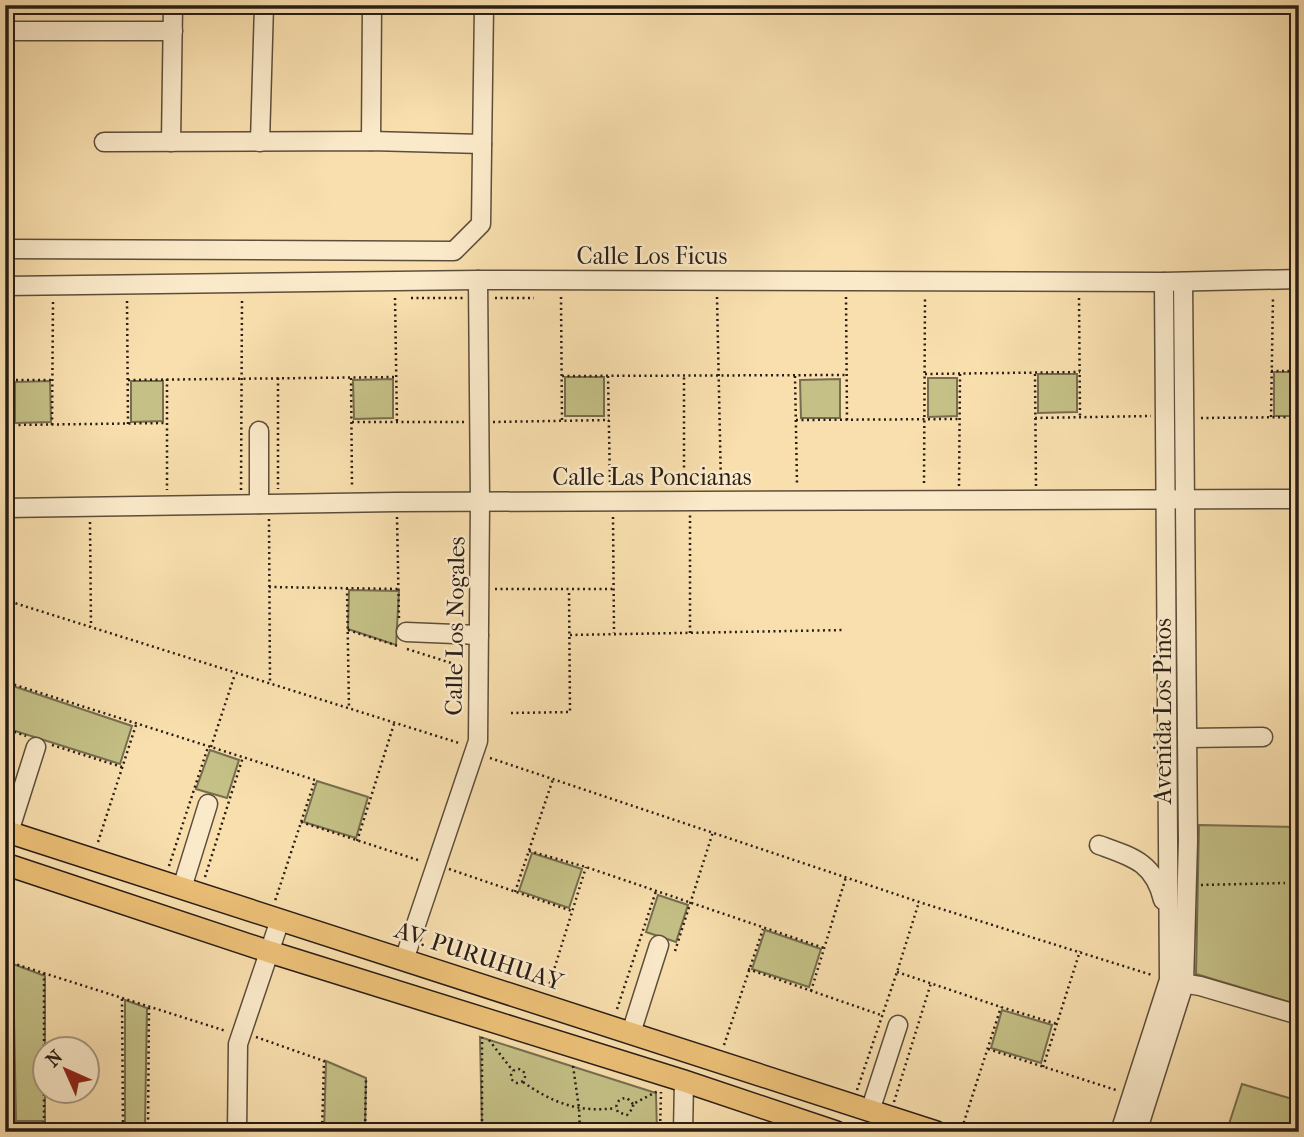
<svg xmlns="http://www.w3.org/2000/svg" width="1304" height="1137" viewBox="0 0 1304 1137" font-family="'IM FELL French Canon',serif">
<rect width="100%" height="100%" fill="#f9dfae"/>
<filter id="stains"><feTurbulence type="fractalNoise" baseFrequency=".00286" numOctaves="4"/><feColorMatrix values="0 0 0 0 .2 0 0 0 0 .09 0 0 0 0 .02 0 0 0 .5 -.17"/></filter>
<radialGradient id="worn" r=".72"><stop offset=".6" stop-color="#630" stop-opacity="0"/><stop offset="1" stop-color="#630" stop-opacity=".3"/></radialGradient>
<g fill="#c4c086" stroke="#766e4e" stroke-width="2">
<rect x="1274" y="372" width="25" height="44"/>
<path d="M 1038,374 L 1077,374 L 1077,412 L 1038,413 Z"/>
<rect x="565" y="377" width="39" height="39"/>
<path d="M 928,378 L 957,378 L 957,416 L 928,417 Z"/>
<path d="M 393,379 L 393,418 L 354,419 L 353,380 Z"/>
<path d="M 840,379 L 840,418 L 801,418 L 800,380 Z"/>
<path d="M 50,381 L 51,422 L 15,423 L 15,382 Z"/>
<path d="M 131,381 L 163,381 L 163,421 L 131,422 Z"/>
<path d="M 349,590 L 399,591 L 396,645 L 348,629 Z"/>
<path d="M 10,685 L 132,726 L 120,764 L 12,730 Z"/>
<path d="M 210,750 L 239,760 L 227,798 L 196,789 Z"/>
<path d="M 317,781 L 368,797 L 356,838 L 304,822 Z"/>
<path d="M 1199,825 L 1299,827 L 1299,1005 L 1196,974 Z"/>
<path d="M 532,853 L 582,869 L 569,908 L 519,891 Z"/>
<path d="M 658,895 L 688,905 L 676,942 L 646,932 Z"/>
<path d="M 765,930 L 821,949 L 809,987 L 752,969 Z"/>
<path d="M 13,964 L 45,976 L 45,1121 L 16,1121 Z"/>
<path d="M 125,1000 L 147,1008 L 145,1124 L 125,1126 Z"/>
<path d="M 1002,1010 L 1052,1025 L 1041,1063 L 991,1048 Z"/>
<path d="M 480,1037 L 656,1093 L 657,1132 L 482,1132 Z"/>
<path d="M 326,1061 L 366,1078 L 365,1132 L 324,1132 Z"/>
<path d="M 1242,1084 L 1299,1101 L 1299,1109 L 1291,1132 L 1246,1132 L 1228,1127 Z"/>
</g>
<g fill="none" stroke-linecap="round" stroke-linejoin="round">
<g stroke="#5c4e3b" stroke-width="21">
<g id="minor">
<path d="M 5,31 L 173,31"/>
<path d="M 371,141 L 372,5"/>
<path d="M 104,142 L 371,141 L 482,144"/>
<path d="M 171,142 L 173,5"/>
<path d="M 260,142 L 264,5"/>
<path d="M 5,249 L 454,251 L 481,224 L 484,5"/>
<path d="M 5,286 L 478,280 L 1164,282 L 1299,279"/>
<path d="M 259,431 L 259,504"/>
<path d="M 5,508 L 396,502 L 1299,499"/>
<path d="M 406,632 L 479,635"/>
<path d="M 1187,738 L 1263,737"/>
<path d="M 9,832 L 36,747"/>
<path d="M 1099,845 C 1132,857 1154,862 1163,900"/>
<path d="M 182,888 L 208,804"/>
<path d="M 404,960 L 478,741 L 480,502 L 478,280"/>
<path d="M 1175,982 L 1200,986 L 1299,1015"/>
<path d="M 631,1033 L 659,945"/>
<path d="M 870,1111 L 898,1025"/>
<path d="M 237,1132 L 238,1044 L 280,920"/>
<path d="M 683,1132 L 684,1081"/>
<path d="M 1120,1132 L 1169,980 L 1164,282"/>
<path d="M 1137,1132 L 1184,984 L 1188,841 L 1183,282"/>
</g>
</g>
<g stroke="#281d15" stroke-width="24">
<g id="major">
<path d="M 5,831 L 936,1132"/>
<path d="M 5,864 L 270,952 L 684,1081 L 836,1132"/>
</g>
</g>
<g stroke="#281d15" stroke-width="2.5" stroke-dasharray="2 3.5" stroke-linecap="butt">
<path d="M 561,297 L 562,421"/>
<path d="M 717,297 L 721,486"/>
<path d="M 846,297 L 847,420"/>
<path d="M 395,298 L 397,423"/>
<path d="M 411,298 L 464,298"/>
<path d="M 495,298 L 534,298"/>
<path d="M 1079,298 L 1080,417"/>
<path d="M 127,301 L 128,424"/>
<path d="M 1271,371 L 1299,371"/>
<path d="M 925,374 L 1080,372"/>
<path d="M 1035,374 L 1036,486"/>
<path d="M 562,376 L 846,375"/>
<path d="M 608,376 L 610,484"/>
<path d="M 795,376 L 797,484"/>
<path d="M 278,378 L 278,489"/>
<path d="M 351,378 L 352,487"/>
<path d="M 167,379 L 167,490"/>
<path d="M 5,380 L 51,380"/>
<path d="M 128,380 L 396,377"/>
<path d="M 1271,417 L 1273,297"/>
<path d="M 1035,418 L 1151,416"/>
<path d="M 1201,418 L 1299,417"/>
<path d="M 796,420 L 959,419"/>
<path d="M 352,422 L 464,422"/>
<path d="M 493,422 L 609,420"/>
<path d="M 13,425 L 167,423"/>
<path d="M 52,425 L 53,302"/>
<path d="M 924,483 L 925,298"/>
<path d="M 684,484 L 684,375"/>
<path d="M 959,486 L 960,374"/>
<path d="M 241,490 L 242,299"/>
<path d="M 12,492 L 13,380"/>
<path d="M 397,517 L 399,619"/>
<path d="M 613,517 L 614,633"/>
<path d="M 269,519 L 270,684"/>
<path d="M 90,522 L 91,627"/>
<path d="M 12,525 L 13,602"/>
<path d="M 269,587 L 399,589"/>
<path d="M 347,588 L 349,709"/>
<path d="M 495,589 L 614,589"/>
<path d="M 5,600 L 459,743"/>
<path d="M 348,630 L 398,646"/>
<path d="M 690,633 L 690,515"/>
<path d="M 570,635 L 845,630"/>
<path d="M 407,649 L 464,667"/>
<path d="M 9,683 L 315,780 L 275,901"/>
<path d="M 511,713 L 570,712 L 569,590"/>
<path d="M 9,730 L 26,736"/>
<path d="M 52,745 L 122,767"/>
<path d="M 211,747 L 235,674"/>
<path d="M 490,758 L 919,902 L 1152,975"/>
<path d="M 5,773 L 9,760 L 9,602"/>
<path d="M 301,822 L 421,861"/>
<path d="M 357,841 L 394,724"/>
<path d="M 98,842 L 136,725"/>
<path d="M 529,851 L 586,867 L 824,948"/>
<path d="M 169,866 L 208,747"/>
<path d="M 449,869 L 572,911"/>
<path d="M 205,877 L 243,757"/>
<path d="M 1201,885 L 1285,883"/>
<path d="M 515,892 L 553,779"/>
<path d="M 675,951 L 713,832"/>
<path d="M 12,963 L 226,1031"/>
<path d="M 748,969 L 881,1015"/>
<path d="M 897,972 L 1001,1007 L 1057,1024"/>
<path d="M 44,973 L 44,1126"/>
<path d="M 548,989 L 586,867"/>
<path d="M 811,991 L 846,877"/>
<path d="M 122,999 L 123,1126"/>
<path d="M 617,1009 L 656,891"/>
<path d="M 256,1037 L 324,1061 L 322,1132"/>
<path d="M 489,1040 L 513,1071"/>
<path d="M 724,1045 L 763,929"/>
<path d="M 988,1049 L 1116,1090"/>
<path d="M 573,1066 L 579,1108 L 580,1132"/>
<path d="M 1043,1067 L 1080,951"/>
<circle cx="518" cy="1076" r="7"/>
<path d="M 523,1082 C 553,1103 579,1113 616,1108"/>
<path d="M 857,1090 L 897,972 L 919,902"/>
<path d="M 894,1102 L 931,983"/>
<path d="M 633,1104 L 627,1098 C 620,1098 617,1101 616,1108 L 618,1112 L 627,1115 L 633,1108 L 633,1104 L 658,1091"/>
<path d="M 951,1124 L 974,1132"/>
<path d="M 148,1125 L 149,1006"/>
<path d="M 12,1126 L 222,1126"/>
<path d="M 962,1128 L 1001,1007"/>
<path d="M 482,1131 L 506,1132"/>
<path d="M 12,1132 L 12,883"/>
<path d="M 365,1132 L 366,1079"/>
<path d="M 482,1132 L 482,1037"/>
<path d="M 660,1132 L 661,1092"/>
</g>
<use href="#minor" stroke="#fbeaca" stroke-width="18"/>
<use href="#major" stroke="#ecc077" stroke-width="21"/>
</g>
<g text-anchor="middle" dominant-baseline="central" stroke-width="5" stroke-linejoin="round" paint-order="stroke">
<g font-size="24" fill="#281d15" stroke="#fbeaca">
<text x="652" y="256">Calle Los Ficus</text>
<text x="652" y="477">Calle Las Poncianas</text>
<text transform="translate(455 626) rotate(-89)">Calle Los Nogales</text>
<text transform="translate(1163 711) rotate(-90)">Avenida Los Pinos</text>
<text transform="translate(479 956) rotate(18)">AV. PURUHUAY</text>
</g>
</g>
<rect width="1304" height="1137" fill="none" stroke="#f9dfae" stroke-width="28"/>
<rect x="7" y="7" width="1290" height="1123" fill="none" stroke="#281d15" stroke-width="3.5"/>
<rect x="14" y="14" width="1276" height="1109" fill="none" stroke="#281d15" stroke-width="2"/>
<g transform="translate(66 1070) rotate(315)"><circle r="33" fill="#fbeaca" stroke="#a79882" stroke-width="2"/>
<path d="M0-5L12 26L0 18L-12 26Z" fill="#8f2418"/>
<text y="-10" font-size="19" font-weight="bold" text-anchor="middle" fill="#281d15">N</text>
</g>
<rect width="100%" height="100%" filter="url(#stains)"/>
<rect width="100%" height="100%" fill="url(#worn)"/>
</svg>
